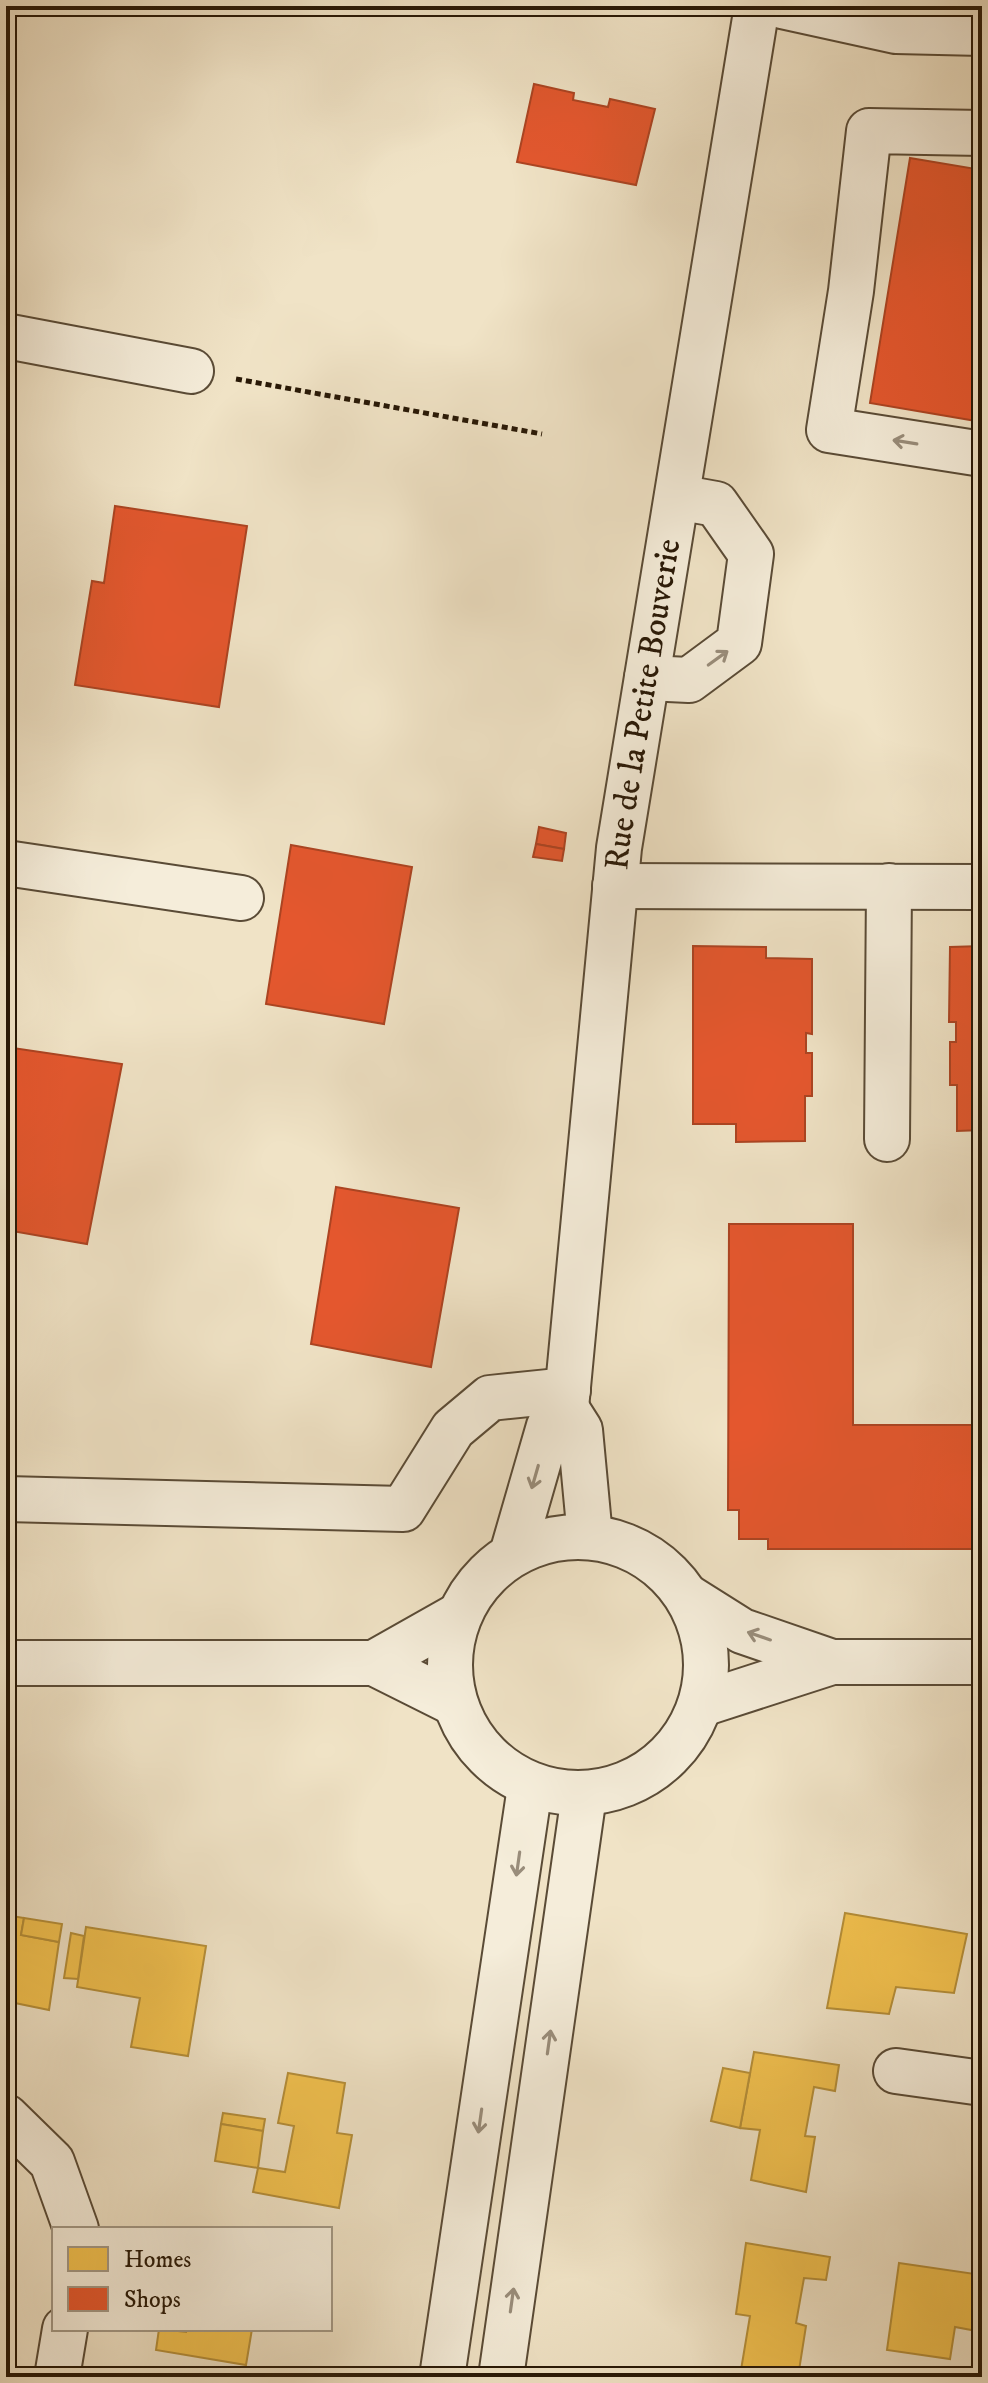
<svg xmlns="http://www.w3.org/2000/svg" width="988" height="2383" viewBox="0 0 988 2383" font-family="'IM FELL DW Pica',serif">
<rect width="100%" height="100%" fill="#f0e3c6"/>
<filter id="stains"><feTurbulence type="fractalNoise" baseFrequency=".0025" numOctaves="4"/><feColorMatrix values="0 0 0 0 .2 0 0 0 0 .09 0 0 0 0 .02 0 0 0 .5 -.17"/></filter>
<radialGradient id="worn" r=".72"><stop offset=".6" stop-color="#630" stop-opacity="0"/><stop offset="1" stop-color="#630" stop-opacity=".3"/></radialGradient>
<g fill="#f2c14e" stroke="#b58e38" stroke-width="2">
<path d="M 845,1913 L 967,1934 L 954,1993 L 896,1987 L 889,2014 L 827,2008 Z"/>
<path d="M 6,1915 L 24,1918 L 21,1935 L 59,1942 L 49,2010 L 10,2002 L 10,2008 L 6,2007 Z"/>
<path d="M 24,1918 L 62,1924 L 59,1942 L 21,1935 Z"/>
<path d="M 86,1927 L 206,1946 L 188,2056 L 131,2047 L 140,1998 L 77,1987 Z"/>
<path d="M 71,1933 L 84,1936 L 78,1979 L 64,1978 Z"/>
<path d="M 754,2052 L 839,2065 L 835,2091 L 814,2087 L 805,2136 L 815,2137 L 806,2192 L 751,2180 L 760,2130 L 740,2128 Z"/>
<path d="M 723,2068 L 750,2073 L 740,2128 L 711,2121 Z"/>
<path d="M 288,2073 L 345,2083 L 337,2133 L 352,2135 L 339,2208 L 253,2192 L 258,2168 L 285,2172 L 294,2126 L 278,2123 Z"/>
<path d="M 223,2113 L 265,2119 L 263,2131 L 221,2124 Z"/>
<path d="M 221,2124 L 263,2131 L 258,2168 L 215,2161 Z"/>
<path d="M 746,2243 L 830,2257 L 826,2280 L 804,2278 L 796,2323 L 806,2326 L 798,2377 L 741,2370 L 750,2316 L 736,2314 Z"/>
<path d="M 899,2263 L 982,2275 L 982,2332 L 955,2327 L 950,2359 L 887,2350 Z"/>
<path d="M 159,2329 L 186,2332 L 186,2329 L 252,2329 L 246,2365 L 156,2350 Z"/>
</g>
<g fill="#e4572e" stroke="#ac4422" stroke-width="2">
<path d="M 534,84 L 574,93 L 573,100 L 608,107 L 610,99 L 655,109 L 636,185 L 517,162 Z"/>
<path d="M 910,158 L 982,170 L 982,422 L 870,403 Z"/>
<path d="M 115,506 L 247,526 L 219,707 L 75,685 L 92,581 L 104,583 Z"/>
<path d="M 982,682 L 982,723 L 976,683 Z"/>
<path d="M 539,827 L 566,833 L 564,849 L 536,844 Z"/>
<path d="M 536,844 L 564,849 L 562,861 L 533,857 Z"/>
<path d="M 291,845 L 412,867 L 384,1024 L 266,1004 Z"/>
<path d="M 693,946 L 766,947 L 766,958 L 812,959 L 812,1034 L 806,1033 L 806,1053 L 812,1053 L 812,1096 L 805,1096 L 805,1141 L 736,1142 L 736,1124 L 693,1124 Z"/>
<path d="M 982,946 L 982,1130 L 957,1131 L 957,1085 L 950,1085 L 950,1042 L 956,1042 L 956,1022 L 949,1022 L 950,947 Z"/>
<path d="M 6,1047 L 122,1064 L 87,1244 L 6,1230 Z"/>
<path d="M 336,1187 L 459,1208 L 431,1367 L 311,1344 Z"/>
<path d="M 729,1224 L 853,1224 L 853,1425 L 982,1425 L 982,1549 L 768,1549 L 768,1539 L 739,1539 L 739,1510 L 728,1510 Z"/>
</g>
<g fill="none" stroke-linecap="round" stroke-linejoin="round">
<g stroke="#5a4b36" stroke-width="48">
<g id="minor">
<path d="M 782,6 L 896,31 L 982,33"/>
<path d="M 982,133 L 869,131 L 851,291 L 829,430 L 982,454"/>
<path d="M 6,336 L 191,371"/>
<path d="M 647,678 L 689,680 L 739,643 L 751,554 L 716,504 L 677,497"/>
<path d="M 6,863 L 241,898"/>
<path d="M 615,886 L 982,887"/>
<path d="M 887,1139 L 889,886"/>
<path d="M 566,1408 L 580,1430 L 590,1537"/>
<path d="M 6,1499 L 403,1509 L 453,1429 L 490,1398 L 568,1390"/>
<circle cx="578" cy="1665" r="128"/>
<path id="s1" d="M 512,1554 L 549,1426 L 566,1408 L 619,848 L 757,6"/>
<path d="M 688,1597 L 742,1631 L 832,1662"/>
<path d="M 6,1663 L 374,1663 L 454,1703"/>
<path d="M 374,1663 L 459,1615"/>
<path d="M 702,1704 L 832,1662 L 982,1662"/>
<path d="M 896,2071 L 982,2083"/>
<path d="M 6,2117 L 52,2162 L 76,2229"/>
<path d="M 57,2377 L 65,2329"/>
<path d="M 442,2377 L 530,1787"/>
<path d="M 501,2377 L 584,1795"/>
</g>
</g>
<path stroke="#281806" stroke-width="5" stroke-dasharray="6 4" stroke-linecap="butt" d="M 236,379 L 542,434"/>
<use href="#minor" stroke="#f5edda" stroke-width="44"/>
</g>
<defs><path id="oneway-shaft" d="M-6 0H5M1.5-3L5.5 0L1.5 3" fill="none" stroke-width="1.6" stroke-linecap="round" stroke-linejoin="round" transform="scale(2)"/></defs>
<g stroke="#998d7b">
<use href="#oneway-shaft" transform="translate(905 442) rotate(-171)"/>
<use href="#oneway-shaft" transform="translate(718 658) rotate(-36)"/>
<use href="#oneway-shaft" transform="translate(535 1477) rotate(106)"/>
<use href="#oneway-shaft" transform="translate(759 1636) rotate(-161)"/>
<use href="#oneway-shaft" transform="translate(518 1864) rotate(98)"/>
<use href="#oneway-shaft" transform="translate(549 2042) rotate(-82)"/>
<use href="#oneway-shaft" transform="translate(480 2121) rotate(98)"/>
<use href="#oneway-shaft" transform="translate(512 2300) rotate(-82)"/>
</g>
<g text-anchor="middle" dominant-baseline="central" stroke-width="8" stroke-linejoin="round" paint-order="stroke">
<g font-size="34" fill="#281806" stroke="#f5edda">
<text stroke="none"><textPath href="#s1" startOffset="866">Rue de la Petite Bouverie</textPath></text>
</g>
</g>
<rect width="988" height="2383" fill="none" stroke="#f0e3c6" stroke-width="32"/>
<rect x="8" y="8" width="972" height="2367" fill="none" stroke="#281806" stroke-width="4"/>
<rect x="16" y="16" width="956" height="2351" fill="none" stroke="#281806" stroke-width="2"/>
<rect x="52" y="2227" width="280" height="104" fill="#f5edda" stroke="#a39885" stroke-width="2"/>
<rect x="68" y="2247" width="40" height="24" fill="#f2c14e" stroke="#a39885" stroke-width="2"/>
<text x="124" y="2267" font-size="24" fill="#281806">Homes</text>
<rect x="68" y="2287" width="40" height="24" fill="#e4572e" stroke="#a39885" stroke-width="2"/>
<text x="124" y="2307" font-size="24" fill="#281806">Shops</text>
<rect width="100%" height="100%" filter="url(#stains)"/>
<rect width="100%" height="100%" fill="url(#worn)"/>
</svg>
